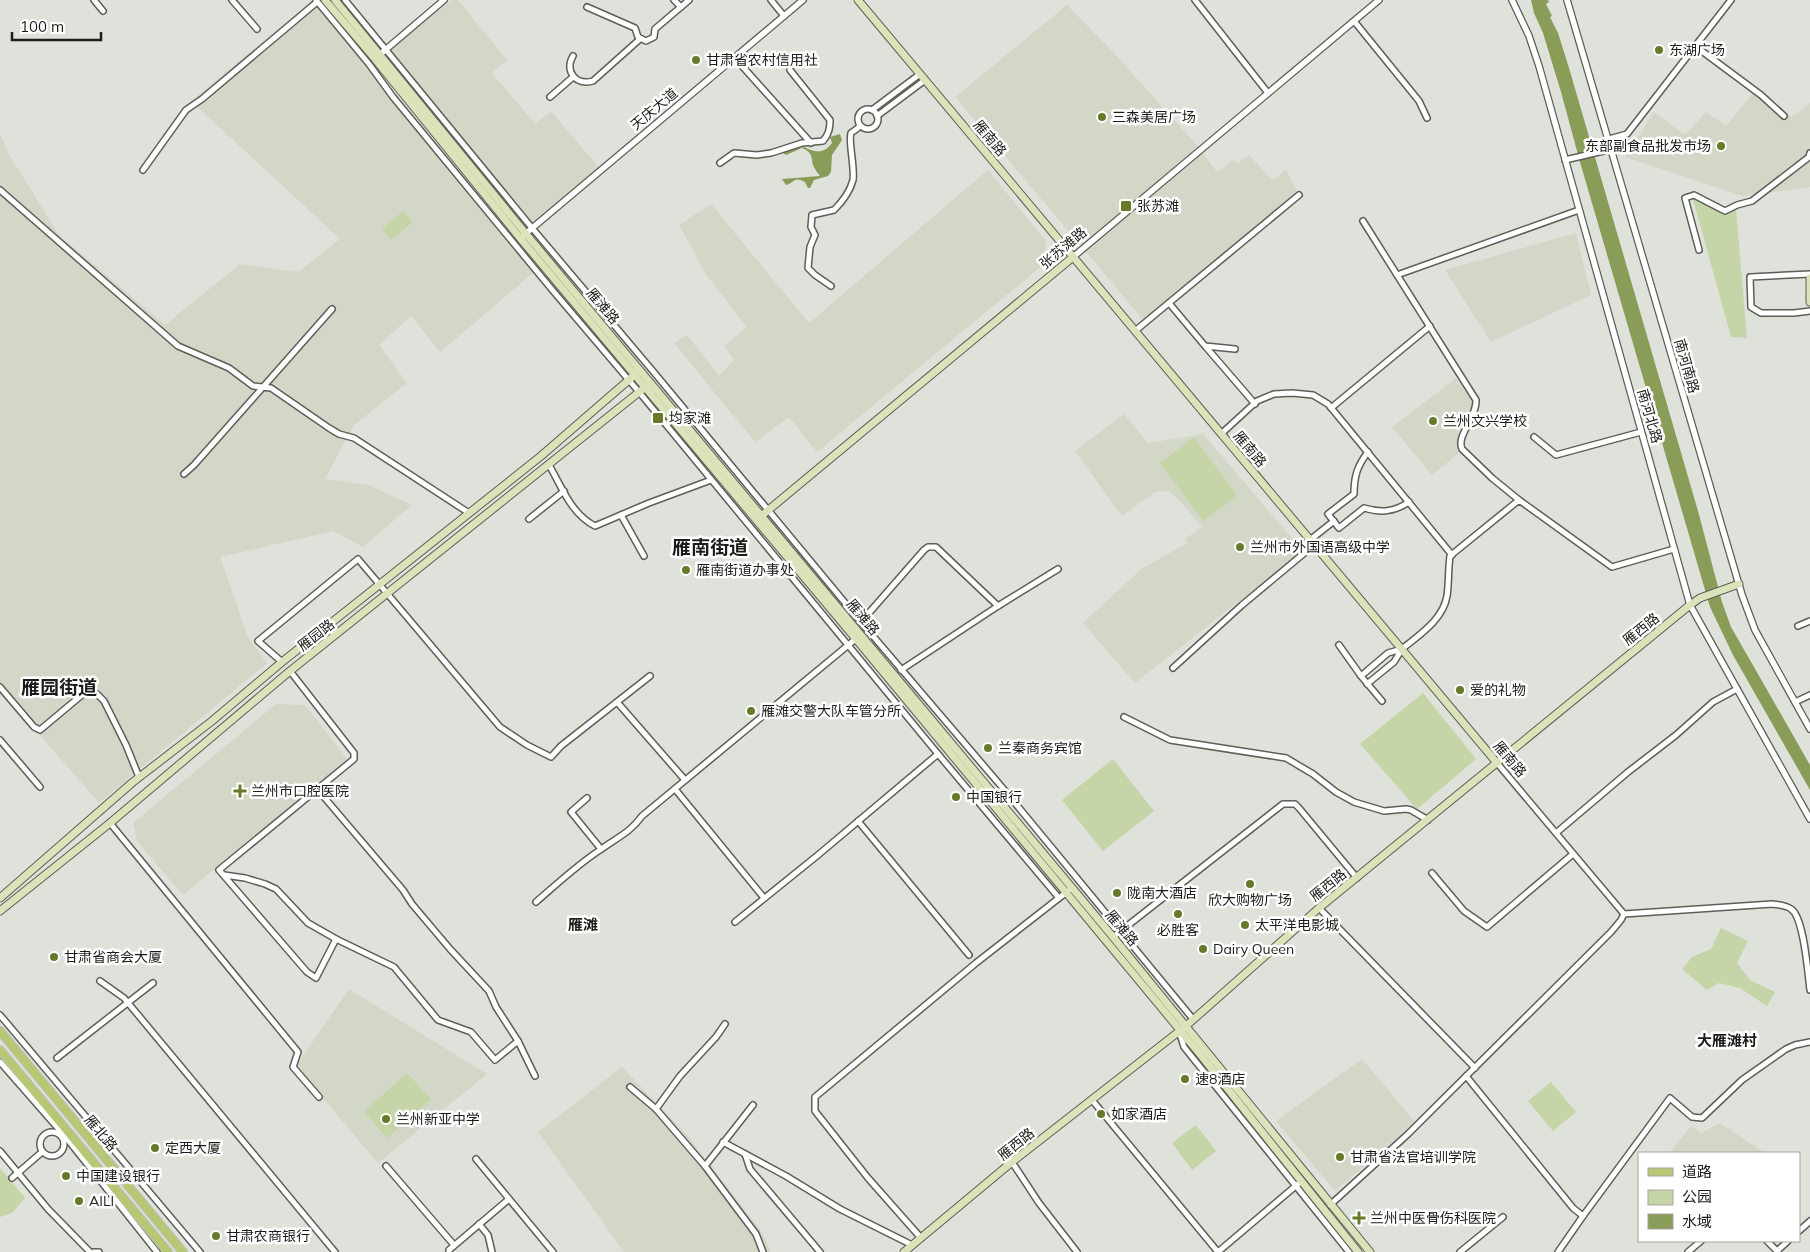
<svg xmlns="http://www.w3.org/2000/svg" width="1810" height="1252" viewBox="0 0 1810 1252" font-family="Mulish,'Noto Sans SC',sans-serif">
<rect width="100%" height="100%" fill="#dfe2da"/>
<g fill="#d2d7c8">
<path d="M 452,0 L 458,0 L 507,60 L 492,73 L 535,124 L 551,111 L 601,170 L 526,234 L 381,54 Z"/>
<path d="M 312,1 L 534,272 L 440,352 L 411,316 L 379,345 L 407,383 L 354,425 L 325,479 L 368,485 L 412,505 L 363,547 L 333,531 L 220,557 L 248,637 L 267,663 L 99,803 L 0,689 L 0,133 L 8,153 L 59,235 L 165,325 L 240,264 L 299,272 L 340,239 L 191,101 Z"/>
<path d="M 1067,5 L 1113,52 L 1194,142 L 1217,172 L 1233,160 L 1238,163 L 1249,155 L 1272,180 L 1286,170 L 1299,195 L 1147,324 L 955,97 Z"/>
<path d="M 1757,88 L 1791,117 L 1810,103 L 1810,187 L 1742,196 L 1625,157 L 1654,112 L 1685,135 L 1706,112 L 1726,126 Z"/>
<path d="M 988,170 L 1046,241 L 1044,264 L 817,452 L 789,417 L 755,442 L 674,343 L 687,335 L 719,376 L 734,360 L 724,346 L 747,327 L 707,276 L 679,225 L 711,204 L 809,323 Z"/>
<path d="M 1576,233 L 1591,295 L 1491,342 L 1445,270 Z"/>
<path d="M 1456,378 L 1472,402 L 1470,415 L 1458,438 L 1457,444 L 1460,452 L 1432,475 L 1392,427 Z"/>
<path d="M 1124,414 L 1148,443 L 1203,434 L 1303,551 L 1135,683 L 1083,623 L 1140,570 L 1187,543 L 1185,539 L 1202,527 L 1182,503 L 1168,491 L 1155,492 L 1122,516 L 1075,451 Z"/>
<path d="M 276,704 L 305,705 L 347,759 L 183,895 L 137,841 L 133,823 Z"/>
<path d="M 349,989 L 487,1074 L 378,1163 L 296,1066 Z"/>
<path d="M 1362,1059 L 1415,1122 L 1335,1191 L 1276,1121 Z"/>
<path d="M 622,1067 L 687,1135 L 761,1231 L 771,1252 L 624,1252 L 538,1132 Z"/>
<path d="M 1720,1123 L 1765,1153 L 1669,1153 L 1691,1126 L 1701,1133 Z"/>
</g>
<g fill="#c6d5a7">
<path d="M 1693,199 L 1723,209 L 1736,209 L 1747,338 L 1731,337 Z"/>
<path d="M 403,211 L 413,222 L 391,240 L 382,229 Z"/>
<path d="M 1194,437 L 1237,496 L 1203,521 L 1160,463 Z"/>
<path d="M 1423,693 L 1476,759 L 1417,809 L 1360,744 Z"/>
<path d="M 1113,759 L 1154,811 L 1103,851 L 1062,800 Z"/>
<path d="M 1721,928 L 1748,941 L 1737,963 L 1750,980 L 1775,992 L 1767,1006 L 1740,988 L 1719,983 L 1707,990 L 1682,969 L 1692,957 L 1711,949 Z"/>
<path d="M 407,1073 L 431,1099 L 387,1138 L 364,1112 Z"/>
<path d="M 1551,1082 L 1576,1112 L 1553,1131 L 1528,1101 Z"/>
<path d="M 1196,1125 L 1216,1151 L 1192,1170 L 1172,1143 Z"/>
<path d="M 0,1168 L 25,1198 L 12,1213 L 0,1217 Z"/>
</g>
<g fill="#899c58">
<path d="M 1531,0 L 1548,0 L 1549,2 L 1546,4 L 1552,16 L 1550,17 L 1558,33 L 1569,68 L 1698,511 L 1722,602 L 1731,627 L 1810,765 L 1810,790 L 1733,655 L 1710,607 L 1580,162 L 1561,92 L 1543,33 L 1534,13 Z"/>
<path d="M 840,134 L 842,140 L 832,155 L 831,172 L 828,176 L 814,180 L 810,188 L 808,188 L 805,182 C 793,176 796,182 786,185 L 782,179 L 820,176 C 818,173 816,171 815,169 C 809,159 816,154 802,148 L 786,155 L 783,153 L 784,151 L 804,147 C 815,153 824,154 832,143 L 830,137 Z"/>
</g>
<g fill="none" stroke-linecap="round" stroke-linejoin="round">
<g stroke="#5c5f58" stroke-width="8">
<g id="minor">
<path d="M 94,0 L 103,11"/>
<path d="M 232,0 L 257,29"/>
<path d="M 316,0 L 369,64 L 393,97 L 554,292 L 639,392 L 938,754 L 1059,898"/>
<path d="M 345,0 L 532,228 L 652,370 L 861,622 L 1001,786 L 1193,1019"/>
<path d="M 674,0 L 681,7"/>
<path d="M 771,0 L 784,16"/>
<path d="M 1195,0 L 1268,93"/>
<path d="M 587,7 L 635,28 L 638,37 L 646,41 L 654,37 L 655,29 L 689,0"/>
<path d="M 1354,21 L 1419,101 L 1427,118"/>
<path d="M 1695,46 L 1761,95 L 1784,116"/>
<path d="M 573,56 C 564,71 576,86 593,81 L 640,39"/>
<path d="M 735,58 L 811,143"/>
<path d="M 550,97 L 573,77"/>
<circle cx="868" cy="119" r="10"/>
<path d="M 872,110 L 920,74"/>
<path d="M 877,116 L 925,80"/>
<path d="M 1609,139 L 1627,134 L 1731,0"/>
<path d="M 1565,160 L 1612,149"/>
<path d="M 720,163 L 734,153 L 757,155 L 771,153 L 802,143 L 823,141 C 829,134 830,128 830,120 L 790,70"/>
<path d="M 143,170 L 186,110 L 202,99 L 317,2"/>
<path d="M 0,190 L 178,346 L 229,368 L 253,386 L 271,388 L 329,428 L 339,434 L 354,438 L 469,513"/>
<path d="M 1363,221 L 1476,400 C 1477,418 1456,435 1462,449 L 1492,478 L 1519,500"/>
<path d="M 1699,250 L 1685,198 L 1694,195 L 1725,211 L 1737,205 L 1752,201 L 1809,157 L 1810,153"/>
<path d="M 1810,274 L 1750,277 L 1751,307 L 1761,313 L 1794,313 L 1810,311"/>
<path d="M 1397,275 L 1579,210"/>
<path d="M 831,286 L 815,275 L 808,268 L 810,247 L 815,235 L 811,227 L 812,215 L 834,210 C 842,202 850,192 853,180 C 855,169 848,139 851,133 C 854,131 858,128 860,126"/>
<path d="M 1169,303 L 1205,346 L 1235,349"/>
<path d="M 1135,331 L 1299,195"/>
<path d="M 1206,347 L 1255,404"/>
<path d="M 1331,408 L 1430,326"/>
<path d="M 1221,434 L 1257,401 L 1274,394 L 1292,393 L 1313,395 L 1328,404 L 1452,555"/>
<path d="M 1534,437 L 1556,455 L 1641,432"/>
<path d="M 1368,452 C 1357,466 1354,477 1354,494 L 1328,514 L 1339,528 L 1364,508 C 1381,513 1394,512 1409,502"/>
<path d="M 549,465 C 562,487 571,514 595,526 L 649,503 L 711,480"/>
<path d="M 184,474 L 194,465 L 332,309"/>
<path d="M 621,515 L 644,556"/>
<path d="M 529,519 L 564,491"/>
<path d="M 1310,540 L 1334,521"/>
<path d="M 861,622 L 924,550 L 928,547 L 936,547 L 998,606"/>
<path d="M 1798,626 L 1810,621"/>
<path d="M 1339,645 L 1361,676 L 1382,701"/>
<path d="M 1402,649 C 1419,635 1443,620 1447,596 C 1449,583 1448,570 1450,556 L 1519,500 L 1612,567 L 1674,549"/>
<path d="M 282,662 L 258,641 L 358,559 L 500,727 L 527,745 L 551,757 L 561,746 L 650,676"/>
<path d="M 1173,668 L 1242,605 L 1314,545"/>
<path d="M 901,670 L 998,606 L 1058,569"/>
<path d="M 290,671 L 354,753 L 354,759 L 219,870 L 307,972 L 316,978 L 336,939 L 394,967 L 438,1020 L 471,1032 L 495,1060 L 518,1041"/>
<path d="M 1361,676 L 1388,653 L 1402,649 L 1394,662 L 1367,684"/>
<path d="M 0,687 L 34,727 L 40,730 L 83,694 L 87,692 L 97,694 L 104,701 L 126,745 L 139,777"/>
<path d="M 617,702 L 685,780"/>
<path d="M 1795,702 L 1810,695"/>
<path d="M 1124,717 L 1170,740 L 1286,758 L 1313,774 L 1336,792 L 1354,802 L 1384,811 L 1406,809 L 1411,810 L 1428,820"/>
<path d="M 0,740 L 40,787"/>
<path d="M 1497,763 L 1624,914"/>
<path d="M 675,789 L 764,898"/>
<path d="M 318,790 L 403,890 L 412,904 L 450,949 L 489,991 L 496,1007 L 518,1041 L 535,1076"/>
<path d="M 587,798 L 571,812 L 601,849"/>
<path d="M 858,821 L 969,955"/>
<path d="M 110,823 L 298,1052 L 293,1067 L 319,1097"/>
<path d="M 1556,833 L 1628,772 L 1676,735 L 1713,702 L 1737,689"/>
<path d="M 1432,873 L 1464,911 L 1487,927 L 1573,854"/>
<path d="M 224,875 L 245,878 L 265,884 L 276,889 L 308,923 L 336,939"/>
<path d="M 536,902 C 557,884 577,865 600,850 C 616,838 630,833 642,816 L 858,637"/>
<path d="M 1319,908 L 1475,1068"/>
<path d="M 1624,914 L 1772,904 C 1779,905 1786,905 1791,909 C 1804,917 1808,974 1810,990"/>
<path d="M 735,922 L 818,855 L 938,754"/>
<path d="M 1113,937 L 1283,804 L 1295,804 L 1299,808 L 1357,878"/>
<path d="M 100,981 L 124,998 L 335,1252"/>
<path d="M 0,1015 L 200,1252"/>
<path d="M 1179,1031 L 1184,1047 L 1349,1252"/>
<path d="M 57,1058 L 153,983"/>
<path d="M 0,1062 L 64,1135 L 157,1252"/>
<path d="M 1466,1076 L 1573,1208 L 1583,1216 L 1670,1098 L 1692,1117 L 1702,1118 L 1742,1080 L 1786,1049 L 1795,1045 L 1810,1042"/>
<path d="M 630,1087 L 656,1109 L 705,1166"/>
<path d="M 1092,1100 L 1218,1252"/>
<path d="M 753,1105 L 705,1166 L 756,1234 L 763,1252"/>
<path d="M 656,1109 L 680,1076 L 716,1037 L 725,1024"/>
<circle cx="52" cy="1144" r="12"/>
<path d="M 723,1142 L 786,1176 L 840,1209 L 912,1245"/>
<path d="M 0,1151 L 48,1209 L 90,1252"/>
<path d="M 745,1154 L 750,1169 L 820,1252"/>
<path d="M 476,1159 L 553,1252"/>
<path d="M 1012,1162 L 1039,1203 L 1077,1252"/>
<path d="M 386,1166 L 454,1245"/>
<path d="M 12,1178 L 42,1152"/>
<path d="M 1330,1205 L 1408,1134 L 1611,932 L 1621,920 L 1624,914"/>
<path d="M 479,1224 L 488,1235 L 492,1252"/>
<path d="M 1799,1231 L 1810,1221"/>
<path d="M 921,1238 L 868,1178 L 815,1111 L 815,1097 L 976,963 L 1068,891"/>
<path d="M 1767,1241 L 1778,1252"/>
<path d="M 1777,1251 L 1788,1241"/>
<path d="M 94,1252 L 99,1252"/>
<path d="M 449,1252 L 449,1250 L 509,1199"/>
<path d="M 1218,1252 L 1298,1184"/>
<path d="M 1460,1252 L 1503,1217"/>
<path d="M 1558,1252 L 1583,1216"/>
<path d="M 1688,1252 L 1701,1241"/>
</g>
</g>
<g stroke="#5c5f58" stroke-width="8">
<g id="tertiary">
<path d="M 1512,0 L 1529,36 L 1539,66 L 1690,605 L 1810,819"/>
<path d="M 1567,0 L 1742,595 L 1755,630 L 1810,729"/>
<path d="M 377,57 L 444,0"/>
<path d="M 524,235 L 803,0"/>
<path d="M 1073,257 L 1379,0"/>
</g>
</g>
<g stroke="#5c5f58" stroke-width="9">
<g id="secondary">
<path d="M 325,0 L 375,59 L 520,238 L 856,639 L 1199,1053 L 1358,1252"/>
<path d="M 335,0 L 526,234 L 1113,937 L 1370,1252"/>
<path d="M 858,0 L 1497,763"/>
<path d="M 1810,278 L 1810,302"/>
<path d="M 760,517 L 1073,257"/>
<path d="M 0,898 L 133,782 L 212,721 L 282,662 L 541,456 L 638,372"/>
<path d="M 0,911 L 110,823 L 290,671 L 648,385"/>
<path d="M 904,1252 L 1012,1162 L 1186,1026 L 1319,908 L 1690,605 L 1700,598 L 1739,584"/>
</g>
</g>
<g stroke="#bfc0bf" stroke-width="10">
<g id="primary">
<path d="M 0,1031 L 183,1252"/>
<path d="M 0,1050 L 168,1252"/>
</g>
</g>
<use href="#minor" stroke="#fff" stroke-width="5"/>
<use href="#tertiary" stroke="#fff" stroke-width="5.5"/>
<use href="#secondary" stroke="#dae3b9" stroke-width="7"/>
<use href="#primary" stroke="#b6c873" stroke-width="8"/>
</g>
<g fill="#667a2a" stroke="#fff" stroke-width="2">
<circle cx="1659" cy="50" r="5"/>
<circle cx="696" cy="60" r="5"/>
<circle cx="1102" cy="117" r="5"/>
<circle cx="1721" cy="146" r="5"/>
<rect x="1120" y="200" width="12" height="12" rx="2.5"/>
<rect x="652" y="412" width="12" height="12" rx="2.5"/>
<circle cx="1433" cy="421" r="5"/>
<circle cx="1240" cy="547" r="5"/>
<circle cx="686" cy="570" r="5"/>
<circle cx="1460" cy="690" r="5"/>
<circle cx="751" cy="711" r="5"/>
<circle cx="988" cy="748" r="5"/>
<path d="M237.5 783.5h5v5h5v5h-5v5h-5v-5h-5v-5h5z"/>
<circle cx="956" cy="797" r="5"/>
<circle cx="1250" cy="884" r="5"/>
<circle cx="1117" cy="893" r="5"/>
<circle cx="1178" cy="914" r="5"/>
<circle cx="1245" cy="925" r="5"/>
<circle cx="1203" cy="949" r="5"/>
<circle cx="54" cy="957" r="5"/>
<circle cx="1185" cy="1079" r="5"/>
<circle cx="1101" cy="1114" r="5"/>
<circle cx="386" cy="1119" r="5"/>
<circle cx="155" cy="1148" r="5"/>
<circle cx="1340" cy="1157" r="5"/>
<circle cx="66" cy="1176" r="5"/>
<circle cx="79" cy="1201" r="5"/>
<path d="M1356.5 1210.5h5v5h5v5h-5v5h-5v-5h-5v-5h5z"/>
<circle cx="216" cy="1236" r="5"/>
</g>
<g text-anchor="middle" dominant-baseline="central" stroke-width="5" stroke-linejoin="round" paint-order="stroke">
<g font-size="14" fill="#1c1d1a" stroke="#fff" text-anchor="start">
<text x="1669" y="50">东湖广场</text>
<text x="706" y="60">甘肃省农村信用社</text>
<text x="1112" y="117">三森美居广场</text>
<text x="1711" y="146" text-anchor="end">东部副食品批发市场</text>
<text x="1137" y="206">张苏滩</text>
<text x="669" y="418">均家滩</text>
<text x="1443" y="421">兰州文兴学校</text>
<text x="1250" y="547">兰州市外国语高级中学</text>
<text x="696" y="570">雁南街道办事处</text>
<text x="1470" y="690">爱的礼物</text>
<text x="761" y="711">雁滩交警大队车管分所</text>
<text x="998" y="748">兰秦商务宾馆</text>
<text x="251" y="791">兰州市口腔医院</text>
<text x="966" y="797">中国银行</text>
<text x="1127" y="893">陇南大酒店</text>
<text x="1250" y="900" text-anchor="middle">欣大购物广场</text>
<text x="1255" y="925">太平洋电影城</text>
<text x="1178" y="930" text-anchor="middle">必胜客</text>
<text x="1213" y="949">Dairy Queen</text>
<text x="64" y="957">甘肃省商会大厦</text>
<text x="1195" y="1079">速8酒店</text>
<text x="1111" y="1114">如家酒店</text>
<text x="396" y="1119">兰州新亚中学</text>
<text x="165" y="1148">定西大厦</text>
<text x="1350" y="1157">甘肃省法官培训学院</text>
<text x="76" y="1176">中国建设银行</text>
<text x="89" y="1201">AILI</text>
<text x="1370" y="1218">兰州中医骨伤科医院</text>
<text x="226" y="1236">甘肃农商银行</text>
</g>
<g font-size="14" fill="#1c1d1a" stroke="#fff">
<text transform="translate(654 109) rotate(-40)">天庆大道</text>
<text transform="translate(990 138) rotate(50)">雁南路</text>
<text transform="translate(1063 248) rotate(-40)">张苏滩路</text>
<text transform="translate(603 306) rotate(50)">雁滩路</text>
<text transform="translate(1687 366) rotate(74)">南河南路</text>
<text transform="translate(1650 416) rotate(74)">南河北路</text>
<text transform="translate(1250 449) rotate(50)">雁南路</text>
<text transform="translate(863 617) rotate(50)">雁滩路</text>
<text transform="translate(1641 629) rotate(-39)">雁西路</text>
<text transform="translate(316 635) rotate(-38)">雁园路</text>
<text transform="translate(1510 759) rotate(50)">雁南路</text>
<text transform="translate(1328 885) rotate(-39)">雁西路</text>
<text transform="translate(1122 928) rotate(50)">雁滩路</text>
<text transform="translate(101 1133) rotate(50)">雁北路</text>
<text transform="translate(1016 1144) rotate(-39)">雁西路</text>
</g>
<g font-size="15" font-weight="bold" fill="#1c1d1a" stroke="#fff">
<text x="583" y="924">雁滩</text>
<text x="1727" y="1040">大雁滩村</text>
</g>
<g font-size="19" font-weight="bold" fill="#1c1d1a" stroke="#fff">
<text x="710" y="547">雁南街道</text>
<text x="59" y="687">雁园街道</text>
</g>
</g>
<rect x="1638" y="1152" width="162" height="90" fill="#ffffff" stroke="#a4a5a3"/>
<rect x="1648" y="1168" width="25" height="8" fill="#b6c873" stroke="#a4a5a3"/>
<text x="1682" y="1177" font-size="15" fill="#1c1d1a">道路</text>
<rect x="1648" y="1190" width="25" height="15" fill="#c6d5a7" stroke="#a4a5a3"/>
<text x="1682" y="1202" font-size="15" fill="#1c1d1a">公园</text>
<rect x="1648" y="1214" width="25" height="15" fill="#899c58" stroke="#a4a5a3"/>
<text x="1682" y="1227" font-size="15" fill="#1c1d1a">水域</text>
<path d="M12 32v8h89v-8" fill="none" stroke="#1c1d1a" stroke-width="2.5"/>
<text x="20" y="32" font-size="15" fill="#1c1d1a" stroke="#ffffff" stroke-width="4" paint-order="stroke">100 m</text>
</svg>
